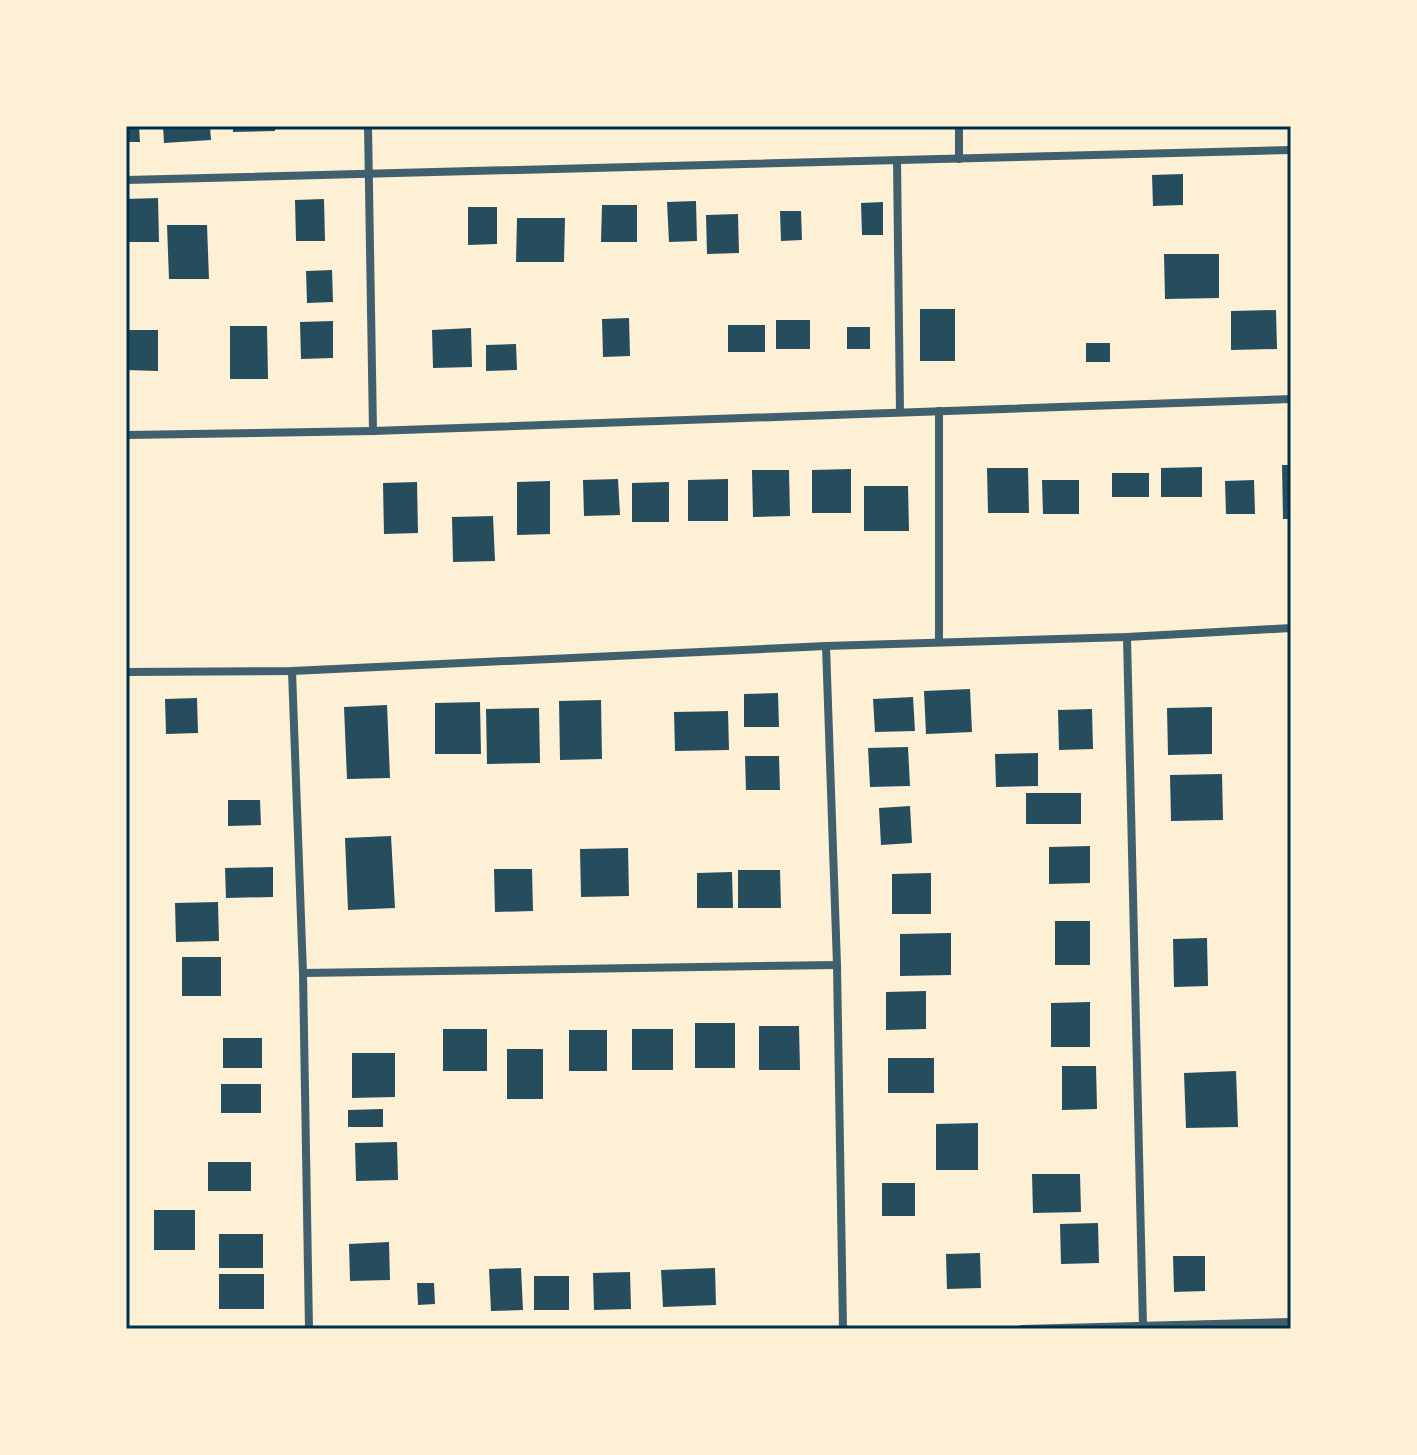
<svg xmlns="http://www.w3.org/2000/svg" width="1417" height="1455" viewBox="0 0 1417 1455" font-family="Ubuntu,sans-serif">
<rect width="100%" height="100%" fill="#fdf0d5"/>
<g fill="#264d5e">
<path d="M 126,126 L 139,126 L 140,142 L 126,142 Z"/>
<path d="M 163,126 L 210,126 L 211,140 L 164,143 Z"/>
<path d="M 233,126 L 275,126 L 275,131 L 233,132 Z"/>
<path d="M 1183,174 L 1183,205 L 1153,206 L 1152,175 Z"/>
<path d="M 158,198 L 159,242 L 126,242 L 126,199 Z"/>
<path d="M 324,199 L 325,241 L 296,241 L 295,200 Z"/>
<path d="M 696,201 L 697,241 L 669,242 L 667,202 Z"/>
<path d="M 883,202 L 883,235 L 862,235 L 861,203 Z"/>
<path d="M 602,205 L 637,205 L 637,242 L 601,242 Z"/>
<path d="M 468,207 L 497,207 L 497,244 L 468,245 Z"/>
<path d="M 780,211 L 801,211 L 802,240 L 781,241 Z"/>
<path d="M 738,214 L 739,253 L 707,254 L 706,215 Z"/>
<path d="M 517,218 L 565,218 L 564,262 L 516,262 Z"/>
<path d="M 167,225 L 207,225 L 209,279 L 169,279 Z"/>
<path d="M 1164,254 L 1219,254 L 1219,298 L 1165,299 Z"/>
<path d="M 332,270 L 333,302 L 307,303 L 306,271 Z"/>
<rect x="920" y="309" width="35" height="52"/>
<path d="M 1276,310 L 1277,349 L 1231,350 L 1231,311 Z"/>
<path d="M 629,318 L 630,356 L 603,357 L 602,319 Z"/>
<rect x="776" y="320" width="34" height="29"/>
<path d="M 333,321 L 333,358 L 301,359 L 300,322 Z"/>
<rect x="728" y="325" width="37" height="27"/>
<path d="M 230,326 L 267,326 L 268,379 L 230,379 Z"/>
<rect x="847" y="327" width="23" height="22"/>
<path d="M 471,328 L 472,367 L 433,368 L 432,330 Z"/>
<path d="M 126,330 L 158,330 L 158,371 L 126,370 Z"/>
<rect x="1086" y="343" width="24" height="19"/>
<path d="M 516,344 L 517,370 L 486,371 L 486,345 Z"/>
<path d="M 1282,465 L 1291,465 L 1291,519 L 1283,519 Z"/>
<path d="M 1202,467 L 1202,497 L 1161,497 L 1161,468 Z"/>
<path d="M 987,468 L 1028,468 L 1029,513 L 988,513 Z"/>
<path d="M 851,469 L 851,513 L 812,513 L 812,470 Z"/>
<path d="M 752,470 L 789,470 L 790,516 L 753,517 Z"/>
<rect x="1112" y="473" width="37" height="24"/>
<path d="M 618,479 L 620,515 L 584,516 L 583,480 Z"/>
<path d="M 728,479 L 728,521 L 688,521 L 688,480 Z"/>
<path d="M 1042,480 L 1079,480 L 1079,514 L 1043,514 Z"/>
<path d="M 1254,480 L 1255,514 L 1226,514 L 1225,481 Z"/>
<path d="M 550,481 L 550,534 L 517,535 L 517,482 Z"/>
<path d="M 417,482 L 418,533 L 384,534 L 383,483 Z"/>
<path d="M 669,482 L 669,522 L 632,522 L 632,483 Z"/>
<path d="M 864,486 L 908,486 L 909,531 L 864,531 Z"/>
<path d="M 493,516 L 495,561 L 453,562 L 452,517 Z"/>
<path d="M 970,689 L 972,732 L 926,734 L 924,691 Z"/>
<path d="M 778,693 L 779,727 L 744,727 L 744,694 Z"/>
<path d="M 913,697 L 915,731 L 875,732 L 873,699 Z"/>
<path d="M 197,698 L 198,733 L 166,734 L 165,699 Z"/>
<path d="M 601,700 L 602,759 L 560,760 L 559,701 Z"/>
<path d="M 480,702 L 481,754 L 435,754 L 435,703 Z"/>
<path d="M 387,705 L 390,778 L 347,779 L 344,707 Z"/>
<path d="M 1212,707 L 1212,754 L 1168,755 L 1167,708 Z"/>
<path d="M 539,708 L 540,763 L 487,764 L 486,709 Z"/>
<path d="M 1092,709 L 1093,749 L 1059,750 L 1058,710 Z"/>
<path d="M 728,711 L 729,750 L 675,751 L 674,712 Z"/>
<path d="M 908,747 L 910,786 L 870,787 L 868,748 Z"/>
<path d="M 1038,753 L 1038,786 L 996,787 L 995,754 Z"/>
<path d="M 745,756 L 779,756 L 780,790 L 746,790 Z"/>
<path d="M 1222,774 L 1223,820 L 1171,821 L 1170,775 Z"/>
<rect x="1026" y="793" width="55" height="31"/>
<path d="M 228,800 L 260,800 L 261,825 L 228,826 Z"/>
<path d="M 910,806 L 912,843 L 881,845 L 879,808 Z"/>
<path d="M 391,836 L 395,908 L 348,910 L 345,838 Z"/>
<path d="M 1090,846 L 1090,883 L 1049,884 L 1049,847 Z"/>
<path d="M 628,848 L 629,896 L 581,897 L 580,849 Z"/>
<path d="M 273,867 L 273,897 L 226,898 L 225,868 Z"/>
<path d="M 494,869 L 532,869 L 533,911 L 495,912 Z"/>
<path d="M 738,870 L 780,870 L 781,908 L 738,908 Z"/>
<path d="M 732,872 L 733,908 L 697,908 L 697,873 Z"/>
<path d="M 931,873 L 931,914 L 892,914 L 892,874 Z"/>
<path d="M 218,902 L 219,941 L 176,942 L 175,903 Z"/>
<rect x="1055" y="921" width="35" height="44"/>
<path d="M 951,933 L 951,975 L 900,976 L 900,934 Z"/>
<path d="M 1207,938 L 1208,986 L 1174,987 L 1173,939 Z"/>
<rect x="182" y="957" width="39" height="39"/>
<path d="M 926,991 L 926,1029 L 886,1030 L 886,992 Z"/>
<path d="M 1090,1002 L 1090,1047 L 1051,1047 L 1051,1003 Z"/>
<rect x="695" y="1023" width="40" height="45"/>
<path d="M 759,1026 L 799,1026 L 800,1070 L 759,1070 Z"/>
<rect x="443" y="1029" width="44" height="42"/>
<rect x="632" y="1029" width="41" height="41"/>
<rect x="569" y="1030" width="38" height="41"/>
<rect x="223" y="1038" width="39" height="30"/>
<rect x="507" y="1049" width="36" height="50"/>
<path d="M 352,1053 L 395,1053 L 395,1097 L 352,1098 Z"/>
<rect x="888" y="1058" width="46" height="35"/>
<path d="M 1062,1066 L 1096,1066 L 1097,1109 L 1062,1110 Z"/>
<path d="M 1236,1071 L 1238,1127 L 1186,1128 L 1184,1073 Z"/>
<rect x="221" y="1084" width="40" height="29"/>
<path d="M 383,1109 L 383,1127 L 348,1127 L 348,1110 Z"/>
<path d="M 978,1123 L 978,1170 L 936,1170 L 936,1124 Z"/>
<path d="M 397,1142 L 398,1180 L 356,1181 L 355,1143 Z"/>
<rect x="208" y="1162" width="43" height="29"/>
<path d="M 1032,1174 L 1080,1174 L 1081,1212 L 1033,1213 Z"/>
<rect x="882" y="1183" width="33" height="33"/>
<rect x="154" y="1210" width="41" height="40"/>
<path d="M 1098,1223 L 1099,1263 L 1061,1264 L 1060,1224 Z"/>
<rect x="219" y="1234" width="44" height="34"/>
<path d="M 389,1242 L 390,1280 L 350,1281 L 349,1244 Z"/>
<path d="M 980,1253 L 981,1288 L 947,1289 L 946,1254 Z"/>
<path d="M 1173,1256 L 1205,1256 L 1205,1291 L 1174,1292 Z"/>
<path d="M 521,1268 L 523,1310 L 491,1311 L 489,1269 Z"/>
<path d="M 715,1268 L 716,1305 L 663,1307 L 661,1270 Z"/>
<path d="M 630,1272 L 631,1309 L 594,1310 L 593,1273 Z"/>
<rect x="219" y="1274" width="45" height="35"/>
<rect x="534" y="1276" width="35" height="34"/>
<path d="M 417,1283 L 434,1283 L 435,1304 L 418,1305 Z"/>
</g>
<g fill="none" stroke-linecap="round" stroke-linejoin="round">
<g stroke="#3f606c" stroke-width="8">
<path d="M 368,126 L 373,431"/>
<path d="M 959,126 L 959,159"/>
<path d="M 897,160 L 900,412"/>
<path d="M 126,180 L 1291,150"/>
<path d="M 939,411 L 939,641"/>
<path d="M 126,435 L 373,431 L 1291,399"/>
<path d="M 1127,637 L 1143,1326"/>
<path d="M 826,646 L 837,965 L 843,1329"/>
<path d="M 292,671 L 303,973 L 309,1329"/>
<path d="M 126,672 L 292,671 L 826,646 L 1127,637 L 1291,628"/>
<path d="M 303,973 L 837,965"/>
<path d="M 1022,1329 L 1291,1322"/>
</g>
</g>
<rect width="1417" height="1455" fill="none" stroke="#fdf0d5" stroke-width="256"/>
<rect x="128" y="128" width="1161" height="1199" fill="none" stroke="#003049" stroke-width="3"/>
</svg>
